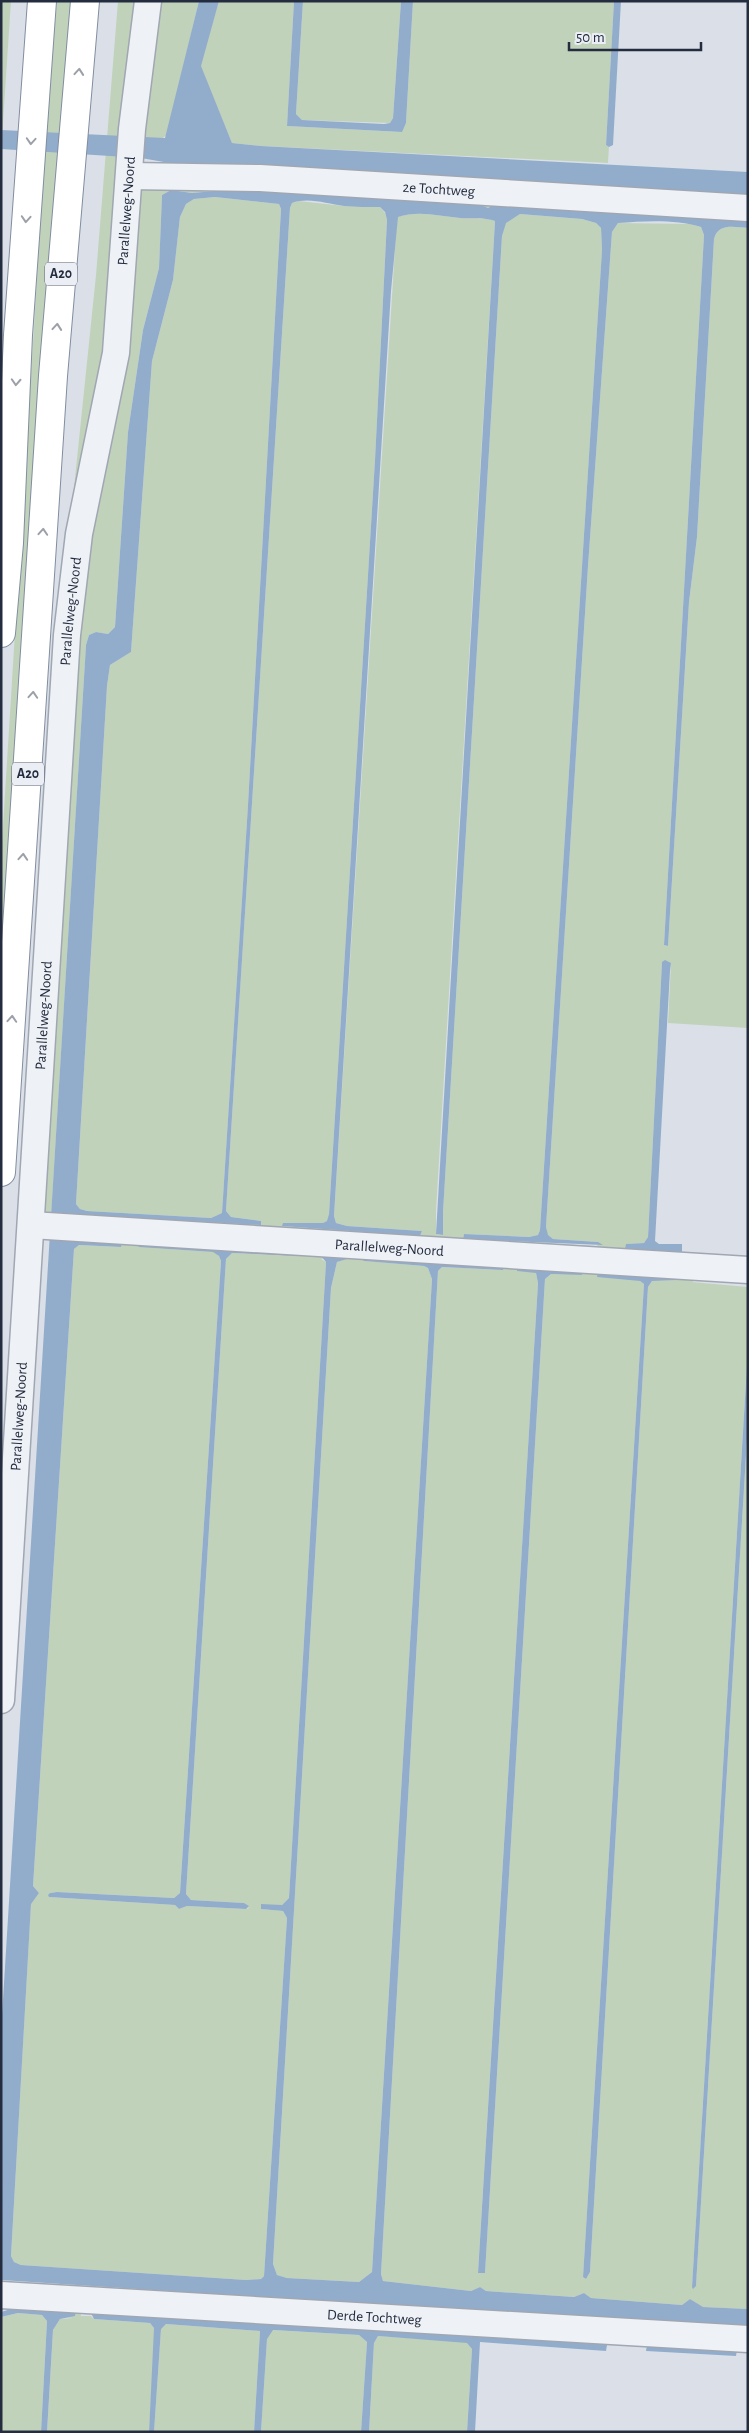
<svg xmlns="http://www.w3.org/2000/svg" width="749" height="2433" viewBox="0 0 749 2433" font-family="'Alegreya Sans',sans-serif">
<rect width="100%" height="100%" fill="#dbe0e8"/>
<g fill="#c1d2bb" fill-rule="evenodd">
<path d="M 1,1 L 11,1 L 1,153 Z"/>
<path d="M 57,1 L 73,1 L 1,998 L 1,858 L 47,116 Z"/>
<path d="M 118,1 L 140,1 L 109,344 L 71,517 L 96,275 Z"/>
<path d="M 155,1 L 199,1 L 167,135 L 161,139 L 143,138 Z"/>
<path d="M 219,1 L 294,1 L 287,126 L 401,132 L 406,123 L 413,1 L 614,1 L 606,145 L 609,147 L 608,163 L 261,146 L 232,143 L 200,66 Z"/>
<path d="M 303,1 L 401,1 L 393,118 L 390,123 L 302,120 L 296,114 Z"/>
<path d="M 235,180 L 748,212 L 748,218 L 495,204 L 488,208 L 460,200 L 248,188 L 192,193 L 171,190 L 162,195 L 159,268 L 143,330 L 128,432 L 115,627 L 108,634 L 96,632 L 89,635 L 86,645 L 51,1218 L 41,1212 L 62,785 L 73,643 L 125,338 L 136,193 L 142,186 L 179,186 Z"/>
<path d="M 215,197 L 279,204 L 281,209 L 248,805 L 222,1213 L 211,1218 L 87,1211 L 80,1209 L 76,1204 L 107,686 L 110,665 L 131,652 L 152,361 L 173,280 L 180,217 L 186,204 L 194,199 Z"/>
<path d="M 299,201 L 344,206 L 380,207 L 385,213 L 387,220 L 375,460 L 329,1214 L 328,1221 L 323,1223 L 283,1226 L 420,1236 L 422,1231 L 347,1226 L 336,1223 L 334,1216 L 397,217 C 418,210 439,216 460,218 C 473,219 482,217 495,221 L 436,1211 L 436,1234 L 443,1235 L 443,1212 L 502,236 L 505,223 L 520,214 L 582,219 L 596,223 L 601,228 L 602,250 L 540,1230 L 538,1235 L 529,1237 L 464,1234 L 463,1239 L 597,1246 L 598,1242 L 553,1239 L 547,1235 L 546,1227 L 588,566 L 612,232 L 618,223 L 690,224 L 701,227 L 704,235 L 664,945 L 668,946 L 689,602 L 697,537 L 714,239 C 718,223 734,227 748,228 L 748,1028 L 668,1023 L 671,963 L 662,962 L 648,1237 L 644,1243 L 627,1244 L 626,1249 L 682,1252 L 682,1258 L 99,1216 L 261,1224 L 261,1221 L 231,1217 L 226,1211 L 290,208 L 292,203 Z"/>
<path d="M 122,1244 L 714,1270 L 692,1282 L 748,1287 L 748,1348 L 692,2287 L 696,2286 L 748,1422 L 748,2309 L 702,2307 L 690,2299 L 682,2305 L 591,2298 L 584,2293 L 574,2297 L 486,2291 L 480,2287 L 471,2291 L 383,2281 L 381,2274 L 438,1271 L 442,1267 L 503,1270 L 362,1259 L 365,1261 L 424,1266 L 428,1268 L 432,1279 L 372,2272 L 359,2282 L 287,2278 L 277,2275 L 273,2264 L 331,1288 L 337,1262 L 346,1259 L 345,1256 L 321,1259 L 326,1262 L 289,1898 L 282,1905 L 261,1905 L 261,1909 L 283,1911 L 287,1918 L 264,2276 L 261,2279 L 246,2280 L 21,2265 L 14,2262 L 11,2256 L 31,1903 L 39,1893 L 33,1886 L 74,1249 L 79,1245 L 121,1247 ZM 140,1247 L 299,1256 L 232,1253 L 226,1259 L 186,1894 L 191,1900 L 244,1903 L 249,1908 L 246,1909 L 187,1906 L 179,1909 L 175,1905 L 49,1897 L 50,1893 L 57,1892 L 174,1898 L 180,1893 L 221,1261 L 219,1256 L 214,1252 ZM 536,1273 L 582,1275 L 551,1274 L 545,1279 L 485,2273 L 478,2272 L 538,1283 ZM 679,1280 L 652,1281 L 648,1287 L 590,2272 L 586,2279 L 583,2277 L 644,1284 L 640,1281 Z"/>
<path d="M 1,2301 L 80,2309 L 81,2316 L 91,2316 L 94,2319 L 150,2323 L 154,2328 L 155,2333 L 149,2432 L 47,2432 L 53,2330 L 60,2319 L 72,2318 L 5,2309 L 1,2312 Z"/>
<path d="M 18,2313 L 42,2315 L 47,2321 L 41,2432 L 1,2432 L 1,2317 Z"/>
<path d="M 166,2324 L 260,2331 L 254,2432 L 154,2432 L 161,2328 Z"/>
<path d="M 272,2330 L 359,2335 L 367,2342 L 361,2432 L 261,2432 L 267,2338 Z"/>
<path d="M 378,2336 L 467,2342 L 472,2349 L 467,2432 L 369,2432 L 374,2343 Z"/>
</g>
<g fill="#92adcc" fill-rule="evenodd">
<path d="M 199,1 L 219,1 L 201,66 L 232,143 L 261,146 L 748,172 L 748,199 L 175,164 L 141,158 L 1,149 L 1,130 L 165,138 Z"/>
<path d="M 294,1 L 303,1 L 296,114 L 302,120 L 384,124 L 390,123 L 393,118 L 401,1 L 413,1 L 406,123 L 402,132 L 287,126 Z"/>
<path d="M 614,1 L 621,1 L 613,145 L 609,147 L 606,145 Z"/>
<path d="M 248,188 L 479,204 L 488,208 L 495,204 L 748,218 L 748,228 C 734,227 718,223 714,239 L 697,537 L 689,602 L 668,946 L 664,945 L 704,235 L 701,227 C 676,219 644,221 618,223 L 612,232 L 588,566 L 546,1227 L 548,1235 L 553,1239 L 598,1242 L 603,1245 L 463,1239 L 464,1234 L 529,1237 L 538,1235 L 540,1230 L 602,250 L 601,228 L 596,223 L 582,219 L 520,214 L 506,223 L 502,236 L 443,1212 L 443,1235 L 436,1234 L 495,221 C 482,217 473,219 460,218 C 439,216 418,210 398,217 L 391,291 L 334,1216 L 336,1223 L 347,1226 L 422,1231 L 420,1236 L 282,1226 L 283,1223 L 323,1223 L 327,1221 L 329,1214 L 375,460 L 387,220 L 385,212 L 380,207 C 368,207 355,207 344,206 C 327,204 309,197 292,203 L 290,208 L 226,1211 L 231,1217 L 261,1221 L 261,1225 L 99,1216 L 122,1244 L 121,1247 L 79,1245 L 74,1249 L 33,1886 L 39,1893 L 31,1904 L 11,2256 L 14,2262 L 21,2265 L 246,2280 L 261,2279 L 264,2276 L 287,1918 L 283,1911 L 261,1909 L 261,1904 L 282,1905 L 289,1898 L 326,1262 L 321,1256 L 345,1256 L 347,1259 L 337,1262 L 331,1288 L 273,2264 L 277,2275 L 287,2278 L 359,2282 L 372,2272 L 432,1279 L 428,1268 L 424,1266 L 364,1261 L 362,1259 L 363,1257 L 504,1266 L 503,1270 L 442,1267 L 438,1271 L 381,2274 L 383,2281 L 471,2291 L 480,2287 L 486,2291 L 574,2297 L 584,2293 L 591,2298 L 682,2305 L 690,2299 L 703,2307 L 748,2309 L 748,2329 L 1,2280 L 1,2032 L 86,645 L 89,635 L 96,632 L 108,634 L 115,627 L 128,432 L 143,330 L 159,268 L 162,195 L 171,190 L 192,193 ZM 215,197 L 279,204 L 281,209 L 248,805 L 222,1213 L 211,1218 L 87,1211 L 80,1209 L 76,1204 L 107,686 L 110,665 L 131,652 L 152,361 L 173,280 L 180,217 L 186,204 L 194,199 Z"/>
<path d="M 665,960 L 671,963 L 670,971 L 655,1241 L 659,1244 L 682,1244 L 682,1252 L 625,1249 L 626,1244 L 644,1243 L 648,1237 L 662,962 Z"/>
<path d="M 137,1243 L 300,1251 L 300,1256 L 232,1253 L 226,1259 L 186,1894 L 191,1900 L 244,1903 L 249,1906 L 246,1909 L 187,1906 L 179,1909 L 175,1905 L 49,1897 L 48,1895 L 50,1893 L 57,1892 L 174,1898 L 180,1893 L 221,1261 L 219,1256 L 213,1252 L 139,1247 Z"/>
<path d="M 517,1266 L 583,1272 L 582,1275 L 551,1274 L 545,1279 L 485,2273 L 478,2273 L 538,1283 L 536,1273 L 517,1271 Z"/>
<path d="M 598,1272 L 678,1277 L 679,1280 L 652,1281 L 648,1287 L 590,2272 L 586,2279 L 583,2277 L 644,1284 L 640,1281 L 597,1277 Z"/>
<path d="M 748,1348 L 748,1422 L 696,2286 L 693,2289 L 692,2287 Z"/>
<path d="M 17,2307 L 76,2310 L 75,2316 L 60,2319 L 53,2330 L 47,2432 L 41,2432 L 47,2321 L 42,2315 L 18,2313 L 1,2317 L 1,2312 Z"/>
<path d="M 91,2313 L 600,2341 L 607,2345 L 606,2351 L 480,2342 L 475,2432 L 467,2432 L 472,2349 L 467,2343 L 378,2336 L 374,2343 L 369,2432 L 361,2432 L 367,2342 L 359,2335 L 273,2330 L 267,2339 L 261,2432 L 254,2432 L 260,2331 L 166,2324 L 161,2329 L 154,2432 L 149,2432 L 154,2328 L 150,2323 L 94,2319 Z"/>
<path d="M 647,2345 L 737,2350 L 736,2356 L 646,2351 Z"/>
</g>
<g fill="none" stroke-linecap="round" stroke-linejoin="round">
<g stroke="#a0a7b2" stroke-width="29">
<g id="minor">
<path id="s1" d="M 130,176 L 260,178 L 748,208"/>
<path id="s2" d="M 31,1225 L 748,1270"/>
<path id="s3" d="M 1,1700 L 67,635 L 79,534 L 116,353 L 132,129 L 148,1"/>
<path id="s4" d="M 1,2295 L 748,2339"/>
</g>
</g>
<g stroke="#818da0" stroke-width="30">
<g id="highway">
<path d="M 1,633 L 9,543 L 18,335 L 42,1"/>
<path d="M 1,1172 L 53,376 L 85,1"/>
</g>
</g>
<use href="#minor" stroke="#eef1f6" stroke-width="26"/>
<use href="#highway" stroke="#fff" stroke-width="28"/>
</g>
<defs><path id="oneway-chevron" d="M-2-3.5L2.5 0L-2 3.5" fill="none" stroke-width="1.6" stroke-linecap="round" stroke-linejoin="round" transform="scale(1.25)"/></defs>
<g stroke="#9ca0a9">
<use href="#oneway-chevron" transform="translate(79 72) rotate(-85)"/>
<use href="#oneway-chevron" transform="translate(31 141) rotate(94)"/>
<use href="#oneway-chevron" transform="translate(26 219) rotate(94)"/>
<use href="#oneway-chevron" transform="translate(57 327) rotate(-85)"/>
<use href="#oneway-chevron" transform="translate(16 382) rotate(93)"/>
<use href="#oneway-chevron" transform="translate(43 532) rotate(-86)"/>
<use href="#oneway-chevron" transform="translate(33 695) rotate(-86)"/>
<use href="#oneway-chevron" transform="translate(23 857) rotate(-86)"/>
<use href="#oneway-chevron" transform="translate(12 1019) rotate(-86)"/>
</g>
<g text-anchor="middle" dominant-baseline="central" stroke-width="4.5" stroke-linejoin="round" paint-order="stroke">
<g fill="#ebeff5" stroke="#606776" stroke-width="1">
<rect x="45" y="262.5" width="32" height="23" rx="4"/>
<rect x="12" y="762.5" width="32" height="23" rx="4"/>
</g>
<g font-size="14" font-weight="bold" fill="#242d3f">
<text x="61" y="274">A20</text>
<text x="28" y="774">A20</text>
</g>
<g font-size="15" fill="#242d3f" stroke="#ebeff5">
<text stroke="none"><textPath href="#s1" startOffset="309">2e Tochtweg</textPath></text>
<text stroke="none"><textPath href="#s3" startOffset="1496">Parallelweg-Noord</textPath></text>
<text stroke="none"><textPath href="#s3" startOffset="1091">Parallelweg-Noord</textPath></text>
<text stroke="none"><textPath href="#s3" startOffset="686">Parallelweg-Noord</textPath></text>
<text stroke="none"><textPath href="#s2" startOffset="359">Parallelweg-Noord</textPath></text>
<text stroke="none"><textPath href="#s3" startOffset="284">Parallelweg-Noord</textPath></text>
<text stroke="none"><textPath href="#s4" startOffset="374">Derde Tochtweg</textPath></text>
</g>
</g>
<rect width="749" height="2433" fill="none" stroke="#242d3f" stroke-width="5"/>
<path d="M569 42v8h132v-8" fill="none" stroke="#242d3f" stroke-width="2.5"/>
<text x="576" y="42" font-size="15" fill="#242d3f" stroke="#ebeff5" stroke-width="4" paint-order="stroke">50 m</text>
</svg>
